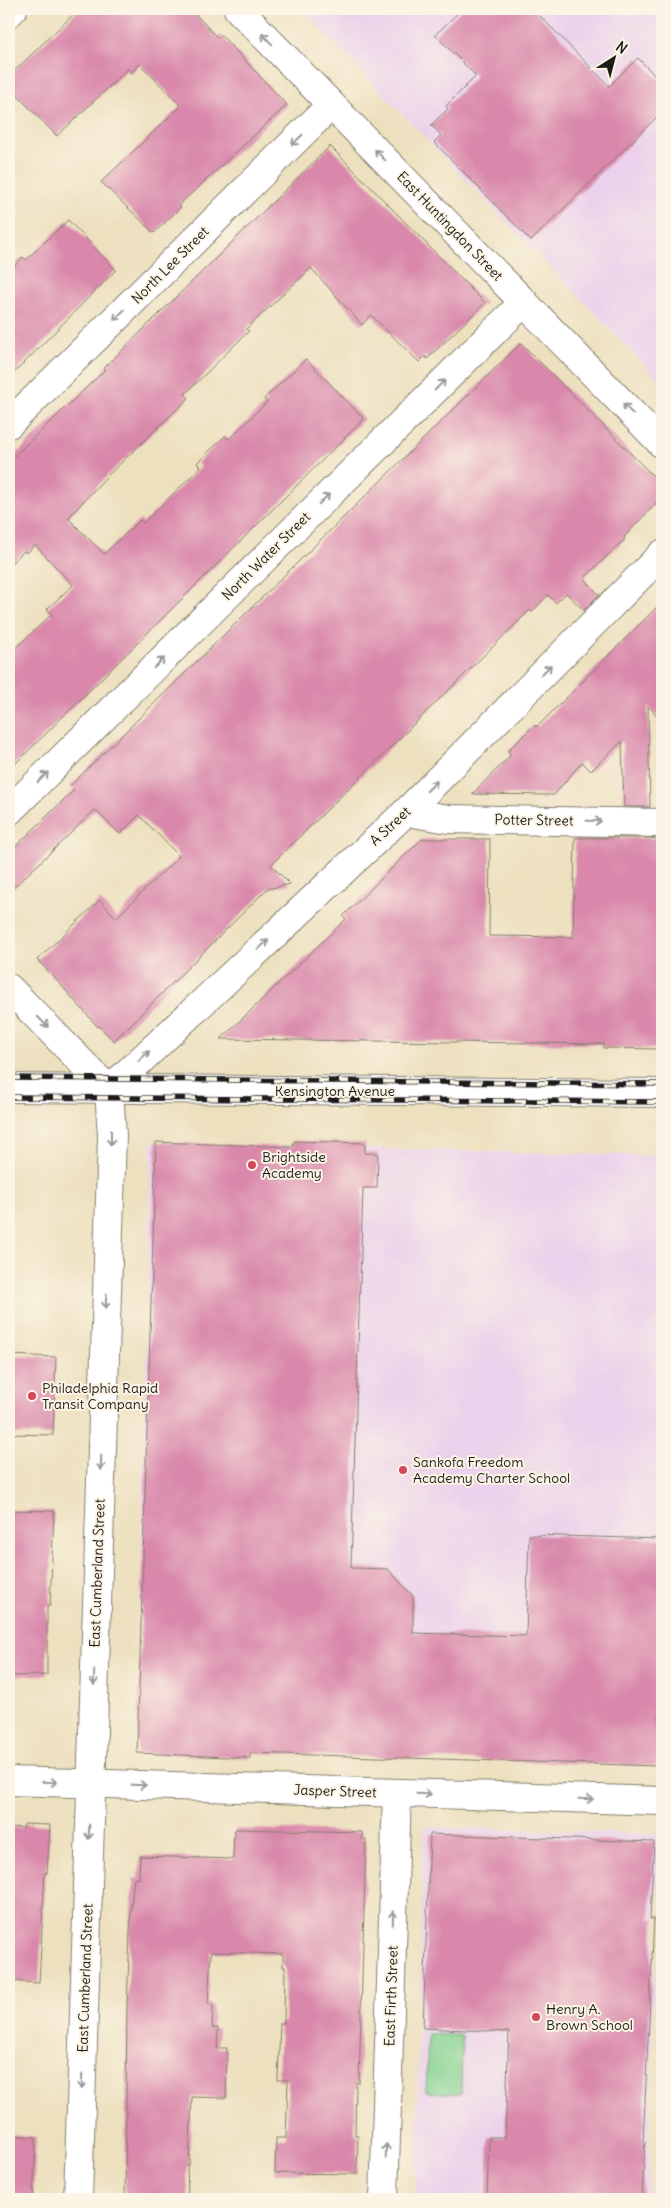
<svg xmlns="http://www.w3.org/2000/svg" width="671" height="2208" viewBox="0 0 671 2208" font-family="Delius,sans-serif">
<rect width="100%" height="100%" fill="#fcf5e5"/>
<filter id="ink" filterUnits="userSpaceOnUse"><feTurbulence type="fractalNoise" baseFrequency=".02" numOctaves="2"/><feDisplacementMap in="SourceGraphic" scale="10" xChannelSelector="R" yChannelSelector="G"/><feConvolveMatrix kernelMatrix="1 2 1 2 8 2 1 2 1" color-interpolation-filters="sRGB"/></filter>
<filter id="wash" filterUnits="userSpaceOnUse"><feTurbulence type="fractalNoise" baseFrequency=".0096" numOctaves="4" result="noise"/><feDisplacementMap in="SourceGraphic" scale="20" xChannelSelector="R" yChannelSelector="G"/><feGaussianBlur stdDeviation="1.12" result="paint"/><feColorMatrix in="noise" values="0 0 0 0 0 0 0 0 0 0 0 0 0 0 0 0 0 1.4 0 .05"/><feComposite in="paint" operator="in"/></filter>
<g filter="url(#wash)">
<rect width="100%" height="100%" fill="#ede0bf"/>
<g fill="#ebd1eb">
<path d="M 301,9 L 662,9 L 662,383 Z"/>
<path d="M 151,1143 L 662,1156 L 662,1404 L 655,1758 L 138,1745 Z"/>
<path d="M 424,1827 L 658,1834 L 648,2199 L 415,2199 Z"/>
</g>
<path fill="#82d191" stroke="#4f7656" d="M 428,2034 L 462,2035 L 461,2094 L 426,2092 Z"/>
<g id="blocks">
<g fill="#d988ab">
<path d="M 79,9 L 190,9 L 218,38 L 221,35 L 287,105 L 179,205 L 181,207 L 154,233 L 101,182 L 181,106 L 140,64 L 131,73 L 128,69 L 57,136 L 9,87 L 9,76 Z"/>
<path d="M 462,9 L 533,9 L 609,86 L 638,58 L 662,83 L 662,112 L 531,241 L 434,142 L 441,135 L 431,125 L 448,109 L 446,106 L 476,76 L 435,35 Z"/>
<path d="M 330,146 L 485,303 L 427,359 L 425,356 L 419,362 L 371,315 L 362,325 L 311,268 L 246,329 L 249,331 L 185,394 L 189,398 L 106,477 L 68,518 L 104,554 L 140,520 L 143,523 L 201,467 L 197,463 L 225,436 L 229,439 L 267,402 L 264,399 L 306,359 L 364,419 L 9,770 L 9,654 L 52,614 L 47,609 L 73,585 L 35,545 L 27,553 L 24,551 L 9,565 L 9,461 L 105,370 L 103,369 Z"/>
<path d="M 68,220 L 116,270 L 9,378 L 9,271 L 23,257 L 26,260 Z"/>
<path d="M 521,343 L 662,485 L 662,497 L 624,537 L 625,539 L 584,578 L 599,595 L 584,610 L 566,593 L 556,603 L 548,595 L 532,612 L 530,610 L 271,865 L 290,884 L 267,889 L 114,1041 L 99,1026 L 98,1027 L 52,975 L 37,960 L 100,900 L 116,918 L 179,856 L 139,815 L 120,834 L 95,810 L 9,892 L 9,853 L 74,790 L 70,786 Z"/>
<path d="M 662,602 L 662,721 L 648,706 L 650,807 L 624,807 L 622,741 L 591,771 L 582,762 L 554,795 L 472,794 L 511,755 L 508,751 L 533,726 L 538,726 Z"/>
<path d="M 575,838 L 650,838 L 662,840 L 662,1049 L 603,1048 L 604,1044 L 221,1039 L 346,919 L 343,916 L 422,839 L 490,839 L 489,936 L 573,937 Z"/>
<path d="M 294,1141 L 365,1143 L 365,1153 L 378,1153 L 377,1188 L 363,1188 L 351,1568 L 388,1569 L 413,1596 L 413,1633 L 526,1636 L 529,1535 L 662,1539 L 662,1619 L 658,1766 L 250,1753 L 250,1758 L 137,1753 L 156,1142 L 293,1147 Z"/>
<path d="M 9,1355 L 56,1357 L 53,1435 L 9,1434 Z"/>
<path d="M 9,1510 L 54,1511 L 50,1606 L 47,1606 L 47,1675 L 9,1676 Z"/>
<path d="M 24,1824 L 50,1825 L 47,1873 L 45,1873 L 39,1983 L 9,1981 L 9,1827 L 23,1828 Z"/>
<path d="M 237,1829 L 362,1832 L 362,1839 L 366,1839 L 359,2083 L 356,2082 L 355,2135 L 358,2135 L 357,2174 L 275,2173 L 276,2138 L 286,2138 L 288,2080 L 278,2080 L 280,2023 L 284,2023 L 285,1967 L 283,1967 L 283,1954 L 211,1952 L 208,2003 L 213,2006 L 212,2028 L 218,2028 L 217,2048 L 227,2048 L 226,2098 L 192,2097 L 189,2165 L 187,2165 L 188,2199 L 125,2199 L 127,2006 L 131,1907 L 134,1878 L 139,1879 L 140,1856 L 233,1859 L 234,1830 Z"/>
<path d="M 430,1834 L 654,1842 L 650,1919 L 654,1919 L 643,2142 L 645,2142 L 642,2199 L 487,2199 L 489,2137 L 505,2137 L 509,2032 L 423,2028 Z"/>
<path d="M 9,2135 L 36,2137 L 33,2199 L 9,2199 Z"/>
</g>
</g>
</g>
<g filter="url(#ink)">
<use href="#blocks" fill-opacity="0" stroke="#847e6e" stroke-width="1"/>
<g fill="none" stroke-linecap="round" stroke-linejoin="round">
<g stroke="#847e6e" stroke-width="30">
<g id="minor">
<path d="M 238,9 L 662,444"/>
<path d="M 9,13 L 13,9"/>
<path d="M 9,424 L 331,105"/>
<path d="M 9,811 L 524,302"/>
<path d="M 406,812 L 449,819 L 662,823"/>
<path d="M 9,988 L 109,1090 L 112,1136 L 78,2199"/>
<path d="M 9,1088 L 662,1093"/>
<path d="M 109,1090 L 406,812 L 662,554"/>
<path d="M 9,1781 L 662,1801"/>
<path d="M 384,2199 L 397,1793"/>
</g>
</g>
<use href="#minor" stroke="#fff" stroke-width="28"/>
<g stroke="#1c1c1c" stroke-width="5.5">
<g id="rail">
<path d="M 9,1078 L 662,1084"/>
<path d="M 9,1097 L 662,1102"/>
</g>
</g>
<use href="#rail" stroke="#fcf5e5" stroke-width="4" stroke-dasharray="11" stroke-linecap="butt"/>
</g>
<defs><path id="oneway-shaft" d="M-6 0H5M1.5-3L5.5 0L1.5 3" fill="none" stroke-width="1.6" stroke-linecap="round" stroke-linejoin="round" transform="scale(1.25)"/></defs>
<g stroke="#999">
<use href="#oneway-shaft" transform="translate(267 39) rotate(-134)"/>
<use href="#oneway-shaft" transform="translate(297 140) rotate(135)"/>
<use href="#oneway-shaft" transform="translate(380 155) rotate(-134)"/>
<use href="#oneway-shaft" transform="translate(119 315) rotate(135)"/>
<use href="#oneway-shaft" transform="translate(440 385) rotate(-45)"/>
<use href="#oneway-shaft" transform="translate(628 409) rotate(-134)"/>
<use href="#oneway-shaft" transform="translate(324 499) rotate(-45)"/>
<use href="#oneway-shaft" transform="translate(159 663) rotate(-45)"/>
<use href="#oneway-shaft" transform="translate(546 670) rotate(-45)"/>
<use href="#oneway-shaft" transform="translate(43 777) rotate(-45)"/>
<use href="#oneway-shaft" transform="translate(432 786) rotate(-45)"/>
<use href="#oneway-shaft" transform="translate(594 821) rotate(1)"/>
<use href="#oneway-shaft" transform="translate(263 945) rotate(-43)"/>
<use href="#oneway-shaft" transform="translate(43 1022) rotate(45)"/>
<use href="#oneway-shaft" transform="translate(144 1056) rotate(-43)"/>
<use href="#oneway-shaft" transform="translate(111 1138) rotate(90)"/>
<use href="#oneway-shaft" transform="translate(106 1301) rotate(92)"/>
<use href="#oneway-shaft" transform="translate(101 1463) rotate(92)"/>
<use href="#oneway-shaft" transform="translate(94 1678) rotate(92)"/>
<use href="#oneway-shaft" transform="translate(50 1782) rotate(2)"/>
<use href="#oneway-shaft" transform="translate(139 1785) rotate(2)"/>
<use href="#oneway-shaft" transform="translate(424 1794) rotate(2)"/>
<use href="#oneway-shaft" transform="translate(586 1799) rotate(2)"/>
<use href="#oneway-shaft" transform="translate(89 1832) rotate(92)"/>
<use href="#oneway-shaft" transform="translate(393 1918) rotate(-88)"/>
<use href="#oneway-shaft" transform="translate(82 2082) rotate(92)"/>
<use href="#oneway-shaft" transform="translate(386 2151) rotate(-88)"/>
</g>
</g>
<g fill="#d1495b" stroke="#fcf5e5" stroke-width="2">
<circle cx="252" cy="1165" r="5"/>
<circle cx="32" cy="1396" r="5"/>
<circle cx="403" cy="1470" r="5"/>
<circle cx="536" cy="2017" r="5"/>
</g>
<g text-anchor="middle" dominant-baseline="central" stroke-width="4" stroke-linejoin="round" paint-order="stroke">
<g font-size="14" fill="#1c1c1c" stroke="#fcf5e5">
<text transform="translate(450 226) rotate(46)">East Huntingdon Street</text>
<text transform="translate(170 265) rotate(-45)">North Lee Street</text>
<text transform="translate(266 556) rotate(-45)">North Water Street</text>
<text transform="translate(534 820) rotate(1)">Potter Street</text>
<text transform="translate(390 826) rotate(-43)">A Street</text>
<text x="335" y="1091">Kensington Avenue</text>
<text transform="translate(97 1573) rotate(-88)">East Cumberland Street</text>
<text transform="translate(335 1791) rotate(2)">Jasper Street</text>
<text transform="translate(85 1978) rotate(-88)">East Cumberland Street</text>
<text transform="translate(391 1996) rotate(-88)">East Firth Street</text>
</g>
<g font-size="14" fill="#1c1c1c" stroke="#fcf5e5" text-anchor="start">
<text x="262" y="1157">Brightside<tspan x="262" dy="16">Academy</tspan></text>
<text x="42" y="1388">Philadelphia Rapid<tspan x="42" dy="16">Transit Company</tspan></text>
<text x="413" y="1462">Sankofa Freedom<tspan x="413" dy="16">Academy Charter School</tspan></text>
<text x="546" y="2009">Henry A.<tspan x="546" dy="16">Brown School</tspan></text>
</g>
</g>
<rect width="671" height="2208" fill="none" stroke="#fcf5e5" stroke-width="30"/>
<g transform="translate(614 58) rotate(36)" stroke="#fcf5e5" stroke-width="4" paint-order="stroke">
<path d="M0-4L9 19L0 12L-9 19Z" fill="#1c1c1c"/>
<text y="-8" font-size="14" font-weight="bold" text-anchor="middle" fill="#1c1c1c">N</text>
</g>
</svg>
